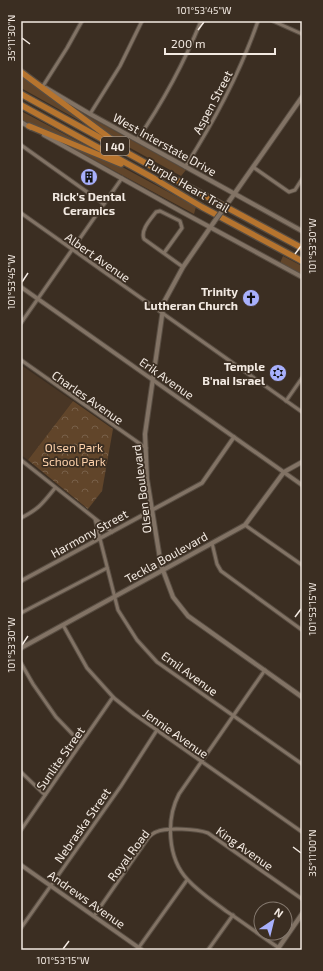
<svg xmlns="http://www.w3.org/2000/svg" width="323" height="971" viewBox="0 0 323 971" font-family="'Exo 2',sans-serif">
<defs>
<pattern id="park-crowns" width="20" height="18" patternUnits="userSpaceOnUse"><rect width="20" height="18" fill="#61452a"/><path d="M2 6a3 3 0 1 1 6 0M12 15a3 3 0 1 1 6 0" fill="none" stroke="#786049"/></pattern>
</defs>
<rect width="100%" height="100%" fill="#3b2e22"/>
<path fill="#493625" d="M 21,365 L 73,401 L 28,460 L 21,455 Z"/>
<g fill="#61452a">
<path d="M 21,75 L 81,119 L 80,121 L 21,88 Z"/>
<path d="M 71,107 L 186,170 L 181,176 L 114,139 Z"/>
<path d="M 21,111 L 85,145 L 84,147 L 33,126 L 21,119 Z"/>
<path d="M 64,142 L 113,162 L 196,207 L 194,214 L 63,143 Z"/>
<path d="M 283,256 L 302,266 L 302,275 L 280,263 Z"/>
</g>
<path fill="url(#park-crowns)" d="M 73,401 L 113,429 L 102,491 L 88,509 L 28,460 Z"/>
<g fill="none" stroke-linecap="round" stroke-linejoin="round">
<g stroke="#584d42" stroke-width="5">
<g id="minor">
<path d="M 273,21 L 302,34"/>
<path d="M 43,86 L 67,48 L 82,21"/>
<path d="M 90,114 L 120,66 L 142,21"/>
<path d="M 137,140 C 163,102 184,63 201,21"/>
<path d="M 21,145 L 104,204"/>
<path d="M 185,167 C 215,120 240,73 258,21"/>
<path d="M 253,167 L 289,192 L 295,190 L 302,179"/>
<path d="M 21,213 L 302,412"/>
<path d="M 164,253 L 182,228 L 180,221 L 160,211 L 156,212 C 151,219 140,230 144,239 L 183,267"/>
<path d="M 21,323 L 122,178"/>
<path d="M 21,360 L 146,448"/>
<path d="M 286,401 L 302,378"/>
<path d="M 21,460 L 112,532"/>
<path d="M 21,518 C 39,509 43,503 55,488"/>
<path d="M 95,519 L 118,610 L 137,640 L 157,662 L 302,764"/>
<path d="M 245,525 L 302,565"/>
<path d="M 212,543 L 217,564 L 221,571 L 302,630"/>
<path d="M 21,613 L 107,568"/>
<path d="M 63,625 L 87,668 L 114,698 L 134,714 L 302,832"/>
<path d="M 21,663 L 33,684 L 56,717 L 81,743"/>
<path d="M 265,670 L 179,794 C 166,819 167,858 188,880 C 199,892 213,901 226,911 C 244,923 261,936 279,948"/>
<path d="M 21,772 L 45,795"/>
<path d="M 21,830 L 113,697"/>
<path d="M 94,916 L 148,838 C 151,835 153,833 156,832 C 167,827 197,829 208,833 L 302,899"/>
<path d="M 21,928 L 121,786 L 157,730"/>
<path d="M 137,950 L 187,880"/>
<path d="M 208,950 L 233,915"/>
</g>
</g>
<g stroke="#584d42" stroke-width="5.5">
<g id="tertiary">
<path d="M 21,287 L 302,485"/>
<path d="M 21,581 L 202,483 L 234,437"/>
<path d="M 21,865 L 142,950"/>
</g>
</g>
<g stroke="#584d42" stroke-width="6">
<g id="secondary">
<path d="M 46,88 L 90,114 L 302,231"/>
<path d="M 21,122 L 31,128"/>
<path d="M 44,135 L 182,212 L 302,277"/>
<path d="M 230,200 L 302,97"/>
<path d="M 214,222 L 183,267 L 164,302 L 145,434 L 147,479 L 161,565 L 173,597 L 188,616 L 302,697"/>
<path d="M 21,648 L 245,525 L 284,472 L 302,462"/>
<path d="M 277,950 L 302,914"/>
</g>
</g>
<g stroke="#584d42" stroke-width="8">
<g id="motorway">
<path d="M 21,72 L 119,145"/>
<path d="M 21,94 L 187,186 L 302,248"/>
<path d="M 21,105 L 155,179 L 202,207 L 302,261"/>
<path d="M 29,126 L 121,164"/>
</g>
</g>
<use href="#minor" stroke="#827365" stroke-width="3"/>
<use href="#tertiary" stroke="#827365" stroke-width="3.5"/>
<use href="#secondary" stroke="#827365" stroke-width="4"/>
<use href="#motorway" stroke="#b6742e" stroke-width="5.5"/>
<g stroke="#584d42" stroke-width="6" stroke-linecap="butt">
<path id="secondary-bridge" d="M 214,222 L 230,200"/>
</g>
<use href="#secondary-bridge" stroke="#827365" stroke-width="4"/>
</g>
<path fill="none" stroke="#f3eae2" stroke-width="1.5" d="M 198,30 L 204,22M 22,38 L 30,44M 295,254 L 301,246M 22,282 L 28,273M 295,617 L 301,609M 22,645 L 28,636M 293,847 L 301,853M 63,949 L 69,941"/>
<defs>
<g id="building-disc" transform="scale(0.9)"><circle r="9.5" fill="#a8b0fc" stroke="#3b2e22"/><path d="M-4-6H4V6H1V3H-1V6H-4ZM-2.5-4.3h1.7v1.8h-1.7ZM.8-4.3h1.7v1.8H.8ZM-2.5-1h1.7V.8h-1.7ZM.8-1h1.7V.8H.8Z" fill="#111"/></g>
<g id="church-disc" transform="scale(0.9)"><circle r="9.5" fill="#a8b0fc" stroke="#3b2e22"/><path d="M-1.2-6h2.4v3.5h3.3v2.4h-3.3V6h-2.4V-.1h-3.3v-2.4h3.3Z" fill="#111"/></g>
<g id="synagogue-disc" transform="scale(0.9)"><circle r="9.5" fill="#a8b0fc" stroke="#3b2e22"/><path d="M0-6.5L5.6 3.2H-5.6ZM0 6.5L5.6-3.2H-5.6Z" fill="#111"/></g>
</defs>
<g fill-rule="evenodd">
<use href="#building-disc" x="89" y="177"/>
<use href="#church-disc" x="251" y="298"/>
<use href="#synagogue-disc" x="278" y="373"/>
</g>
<g text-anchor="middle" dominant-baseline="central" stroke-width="3.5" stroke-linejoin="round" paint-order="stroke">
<rect fill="#3b2e22" stroke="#bcb2a8" stroke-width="1" x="101" y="137" width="28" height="18" rx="3"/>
<g font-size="11" font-weight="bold" fill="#f3eae2">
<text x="115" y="146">I 40</text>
</g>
<g font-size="12" fill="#f3eae2" stroke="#3b2e22">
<text transform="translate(212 102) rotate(-62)">Aspen Street</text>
<text transform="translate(165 144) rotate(29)">West Interstate Drive</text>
<text transform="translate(188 185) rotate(30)">Purple Heart Trail</text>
<text transform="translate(98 257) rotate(35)">Albert Avenue</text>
<text transform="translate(167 378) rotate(35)">Erik Avenue</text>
<text transform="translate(88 397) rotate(35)">Charles Avenue</text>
<text transform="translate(141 489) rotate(-97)">Olsen Boulevard</text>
<text transform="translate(89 533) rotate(-29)">Harmony Street</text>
<text transform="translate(166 557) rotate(-29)">Teckla Boulevard</text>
<text transform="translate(190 673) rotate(36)">Emil Avenue</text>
<text transform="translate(176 733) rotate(35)">Jennie Avenue</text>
<text transform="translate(60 758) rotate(-55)">Sunlite Street</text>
<text transform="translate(82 825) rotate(-55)">Nebraska Street</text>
<text transform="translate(245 848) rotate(35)">King Avenue</text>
<text transform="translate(128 855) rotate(-53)">Royal Road</text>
<text transform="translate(87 899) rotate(35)">Andrews Avenue</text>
</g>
<g font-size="12" font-weight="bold" fill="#f3eae2" stroke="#3b2e22" text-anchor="end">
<text x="89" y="196" text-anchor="middle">Rick's Dental<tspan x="89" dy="14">Ceramics</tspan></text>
<text x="238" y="291">Trinity<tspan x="238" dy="14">Lutheran Church</tspan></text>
<text x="265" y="366">Temple<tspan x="265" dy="14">B'nai Israel</tspan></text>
</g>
<g font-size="12" fill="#fed2ab" stroke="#3b2e22">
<text x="74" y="447">Olsen Park<tspan x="74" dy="14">School Park</tspan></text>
</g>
</g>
<rect width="323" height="971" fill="none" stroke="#3b2e22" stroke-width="44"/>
<g transform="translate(273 921) rotate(35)"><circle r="19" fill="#3b2e22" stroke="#85796f"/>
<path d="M0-3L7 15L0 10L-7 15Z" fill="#a8b0fc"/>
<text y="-6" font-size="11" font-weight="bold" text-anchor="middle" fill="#f3eae2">N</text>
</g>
<path d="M165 48v6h110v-6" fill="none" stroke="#f3eae2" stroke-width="2"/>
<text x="171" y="48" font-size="12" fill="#f3eae2" stroke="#3b2e22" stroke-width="3" paint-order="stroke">200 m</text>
<rect x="22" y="22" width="279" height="927" fill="none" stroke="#f3eae2" stroke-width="1.5"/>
<g font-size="10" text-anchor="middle" fill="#f3eae2">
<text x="204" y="14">101°53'45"W</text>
<text transform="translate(11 38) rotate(-90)" y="4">35°11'30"N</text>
<text transform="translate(312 246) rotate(-90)" y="4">101°53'30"W</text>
<text transform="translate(11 282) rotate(-90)" y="4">101°53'45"W</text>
<text transform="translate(312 609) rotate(-90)" y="4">101°53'15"W</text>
<text transform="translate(11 645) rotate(-90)" y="4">101°53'30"W</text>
<text transform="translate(312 853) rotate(-90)" y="4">35°11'00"N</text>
<text x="63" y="964">101°53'15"W</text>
</g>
</svg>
